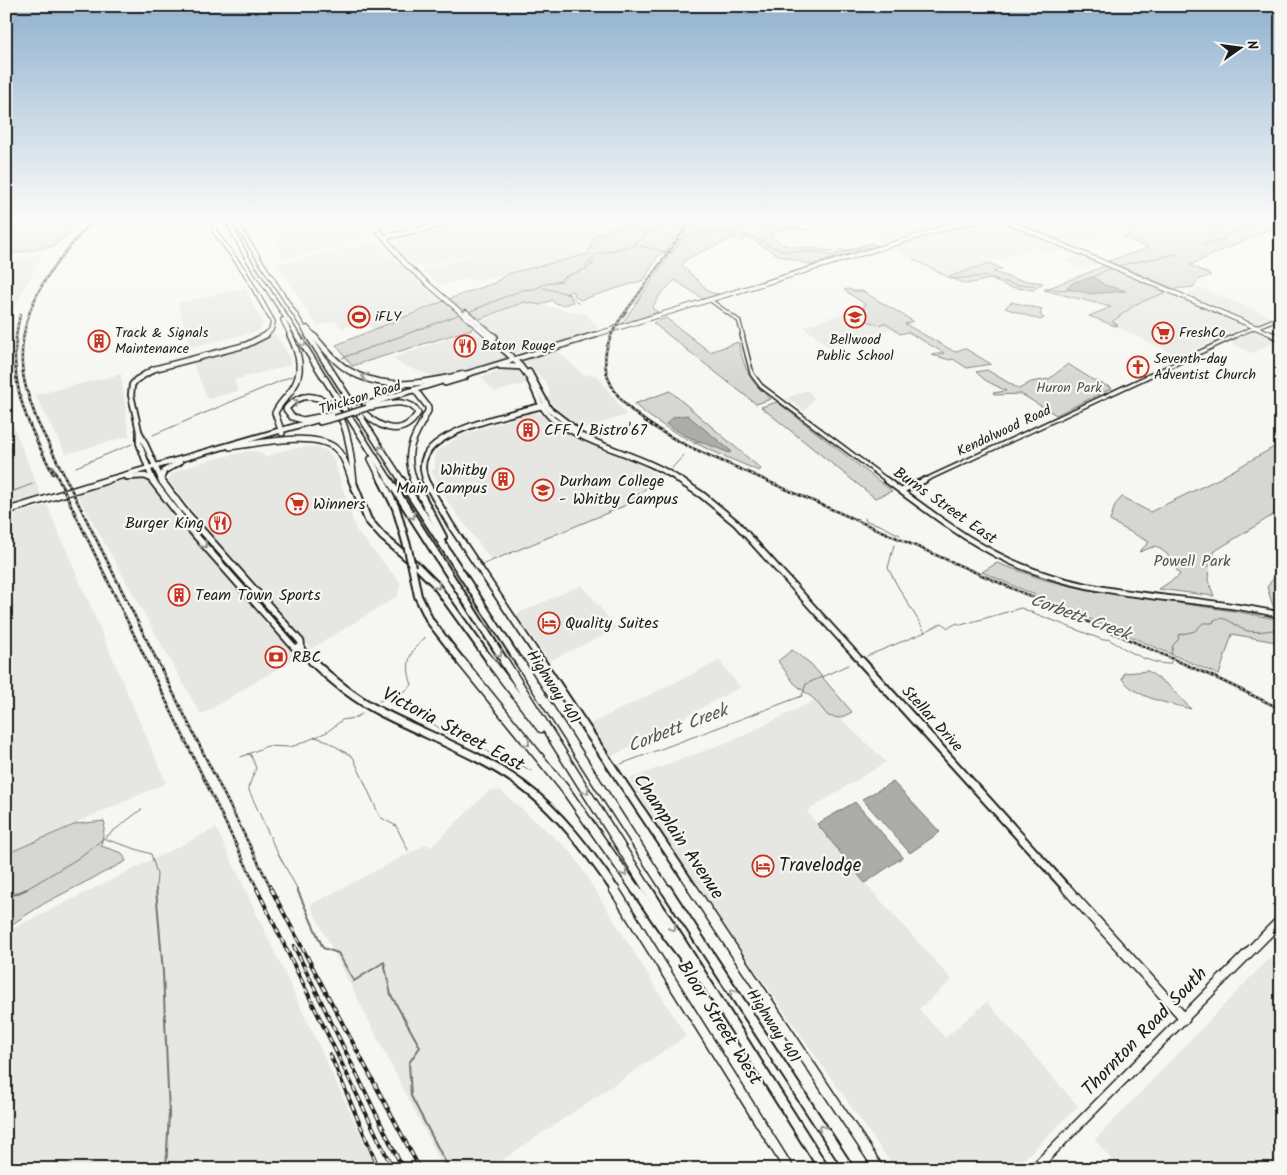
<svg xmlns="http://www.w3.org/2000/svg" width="1287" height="1175" viewBox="0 0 1287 1175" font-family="Kalam,sans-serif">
<rect width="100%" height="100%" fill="#f6f6f2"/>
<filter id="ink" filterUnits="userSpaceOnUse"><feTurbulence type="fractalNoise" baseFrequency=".02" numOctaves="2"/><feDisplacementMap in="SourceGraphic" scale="10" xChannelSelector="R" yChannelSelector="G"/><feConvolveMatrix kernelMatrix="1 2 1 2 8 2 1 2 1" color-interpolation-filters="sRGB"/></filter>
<g filter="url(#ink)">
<g fill="#e6e6e2">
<path d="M 267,220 L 366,220 L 377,237 L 284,259 Z"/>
<path d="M 378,220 L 456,220 L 388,235 Z"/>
<path d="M 470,220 L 655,220 L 653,222 L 618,226 L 589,254 L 480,281 L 467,278 L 440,285 L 422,270 L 475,255 L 472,254 L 415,267 L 389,238 Z"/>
<path d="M 859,220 L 936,220 L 946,224 L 882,243 L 871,237 Z"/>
<path d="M 987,220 L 1000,220 L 1068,248 L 1049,254 L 1035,247 L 949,277 L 901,253 L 893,246 Z"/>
<path d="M 1013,220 L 1096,220 L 1121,232 L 1077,247 Z"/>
<path d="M 378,241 L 386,252 L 441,302 L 373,330 L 365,323 L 341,328 L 335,321 L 317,326 L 278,264 Z"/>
<path d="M 43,254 L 6,323 L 6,261 Z"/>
<path d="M 1082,255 L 1100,263 L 1082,269 L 1064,261 Z"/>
<path d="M 245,288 L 263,324 L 259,331 L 191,347 L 178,303 Z"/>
<path d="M 1200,288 L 1245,306 L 1273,318 L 1258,324 L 1187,294 Z"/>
<path d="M 1167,292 L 1178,296 L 1245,326 L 1226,336 L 1178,356 L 1115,326 L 1117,325 L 1112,322 L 1136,304 Z"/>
<path d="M 525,302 L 586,314 L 599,328 L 570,339 L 515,353 L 481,320 Z"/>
<path d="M 863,306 L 892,328 L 854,341 L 852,339 L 827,346 L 804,327 Z"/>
<path d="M 473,330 L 507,358 L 442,379 L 404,366 L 393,358 Z"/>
<path d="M 1253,331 L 1279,340 L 1252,353 L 1227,341 Z"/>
<path d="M 275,334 L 290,357 L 290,365 L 234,380 L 238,391 L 208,399 L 192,361 L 247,347 Z"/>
<path d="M 556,349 L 582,374 L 598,376 L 626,415 L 583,429 L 558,410 L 549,400 L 549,389 L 545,381 L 523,360 Z"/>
<path d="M 514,367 L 527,383 L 495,392 L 481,377 Z"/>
<path d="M 121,374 L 129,436 L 66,454 L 35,395 Z"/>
<path d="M 807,390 L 814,398 L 805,411 L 787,398 Z"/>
<path d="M 6,407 L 41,496 L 6,506 Z"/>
<path d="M 533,412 L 545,415 L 563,429 L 576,436 L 632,459 L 660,477 L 624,506 L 492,561 L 448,502 L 431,471 L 435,469 L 435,453 L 460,436 Z"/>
<path d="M 303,447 L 316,447 L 326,450 L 333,457 L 356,530 L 400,582 L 398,596 L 311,649 L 224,552 L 168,480 L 171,475 L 181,469 L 210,460 L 248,451 L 257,451 L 266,457 L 285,450 Z"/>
<path d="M 141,476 L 150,479 L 160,495 L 226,575 L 248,597 L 268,625 L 284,639 L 298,656 L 201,715 L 76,492 Z"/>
<path d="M 47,505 L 166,783 L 6,854 L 6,517 Z"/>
<path d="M 582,585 L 617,629 L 549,661 L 516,614 Z"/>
<path d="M 719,661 L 740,687 L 611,757 L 588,725 Z"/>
<path d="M 815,700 L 840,718 L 886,762 L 807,811 L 865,883 L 952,980 L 919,1009 L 945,1038 L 987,1002 L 1078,1106 L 1014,1169 L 895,1169 L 695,884 L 629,779 L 741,737 Z"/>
<path d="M 490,790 L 501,791 L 572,853 L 686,1036 L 489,1169 L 444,1169 L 310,905 L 427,844 L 430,848 Z"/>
<path d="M 216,828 L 377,1169 L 6,1169 L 6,932 Z"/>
<path d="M 1269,958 L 1281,968 L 1281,1169 L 1247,1169 L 1244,1165 L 1240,1169 L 1119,1169 L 1095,1140 Z"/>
</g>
<g fill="#d6d6d2" stroke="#797977">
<path d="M 13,220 L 84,220 L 54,246 L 6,255 L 6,222 Z"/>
<path d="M 655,220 L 679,220 L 677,223 L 680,226 L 665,253 L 660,253 L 644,280 L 580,300 L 575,296 L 572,291 L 565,294 L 569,295 L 573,302 L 563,305 L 554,303 L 552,300 L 540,305 L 525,302 L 505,309 L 480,319 L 472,329 L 352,366 L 336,345 L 449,299 L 494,283 L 507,274 L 589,254 L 593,237 L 618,226 L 653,222 Z"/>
<path d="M 694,220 L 788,220 L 795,223 L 795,227 L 809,230 C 796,229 782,226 771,235 C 780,248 797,247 811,248 C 823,249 830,253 842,249 L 844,251 L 872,243 L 877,246 L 811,265 L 778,255 L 748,237 L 745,238 L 743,242 L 740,242 L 735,237 L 686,259 L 682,266 L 711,293 L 719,294 L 703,299 L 675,280 L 660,295 L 652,308 L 658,312 L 621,325 Z"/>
<path d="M 1112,220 L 1182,220 L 1191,223 L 1200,220 L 1277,220 L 1281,221 L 1281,224 L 1190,265 L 1211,275 L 1198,280 L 1194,287 L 1174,289 L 1108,261 L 1148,248 L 1122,237 L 1131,234 L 1124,228 L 1107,221 Z"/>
<path d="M 989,263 L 1002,269 L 993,272 L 1014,279 L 1043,283 L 1033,290 L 1009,287 L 990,279 L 966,284 L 949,277 Z"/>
<path d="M 1107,265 L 1167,292 L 1136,304 L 1112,322 L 1118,325 L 1115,326 L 1089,316 L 1111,307 L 1044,290 Z"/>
<path d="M 849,289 L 853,291 L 862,291 L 913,321 L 905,324 L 955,352 L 964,348 L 991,364 L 967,368 L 953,359 L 950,360 L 932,355 L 944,353 L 908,332 L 900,334 L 885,323 L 878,325 L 851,314 L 865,309 L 863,306 L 866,305 L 844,290 Z"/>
<path d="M 1011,302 L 1042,309 L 1040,315 L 1044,318 L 1040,320 L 1005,308 Z"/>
<path d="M 666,318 L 710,352 L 738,342 C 746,371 747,379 771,399 L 756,404 L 653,323 Z"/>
<path d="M 1068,364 L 1093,380 L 1112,388 L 1056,415 L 1021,394 L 995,395 L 993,393 L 1006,391 L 985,380 L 976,372 L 987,370 L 1019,389 L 1031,382 L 1049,379 Z"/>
<path d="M 670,391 L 761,469 L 759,471 C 715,452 671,436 634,404 Z"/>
<path d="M 777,402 L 892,491 L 875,498 L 761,407 Z"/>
<path d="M 1281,443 L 1281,510 L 1215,551 L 1209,565 L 1208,580 L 1214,596 L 1159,589 L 1180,575 L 1167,554 L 1156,546 L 1139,552 L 1149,542 L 1110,521 L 1115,505 L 1122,497 L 1150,512 L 1220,478 Z"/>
<path d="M 997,563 L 1045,580 L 1094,591 L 1234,611 L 1281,620 L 1281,643 L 1232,634 L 1219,675 L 982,572 Z"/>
<path d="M 1276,575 L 1281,577 L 1281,608 L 1273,606 L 1267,587 Z"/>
<path d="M 792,650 L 811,664 L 852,712 L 840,718 L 828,716 L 815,700 L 794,683 L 778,661 Z"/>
<path d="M 1148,671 L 1169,686 L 1191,709 C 1168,703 1138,699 1122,679 L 1124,673 Z"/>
<path d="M 104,821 L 105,824 L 101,846 L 122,853 L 126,861 L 45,903 L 6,928 L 6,854 L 76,824 Z"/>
</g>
<g fill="#acaca9" stroke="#727271">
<path d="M 1093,277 L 1105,285 L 1126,291 L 1090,294 L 1066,288 L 1074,282 Z"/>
<path d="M 687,415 L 731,451 L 730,453 L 686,436 L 666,424 L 674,417 Z"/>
<path d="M 893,782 L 940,832 L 910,853 L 862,799 Z"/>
<path d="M 855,802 L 903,857 L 865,883 L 817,824 Z"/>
</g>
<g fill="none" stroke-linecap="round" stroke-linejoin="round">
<g stroke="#727271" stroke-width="1">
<path d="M 6,223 L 14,220"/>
<path d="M 1238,233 L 1240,229 L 1248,226"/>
<path d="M 1223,236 L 1229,234"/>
<path d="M 1203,244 L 1224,240 L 1220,234 L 1210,228 L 1234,220"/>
<path d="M 637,245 L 666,252"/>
<path d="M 670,253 L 678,246 L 681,238 L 699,232 L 707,233 L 710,230 L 753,237 L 775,248 L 786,251 L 820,252 L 833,257 L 843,252 L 869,247"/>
<path d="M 913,259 L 952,279 L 985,276 L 1016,285 L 1034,285"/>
<path d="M 1120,265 L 1177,254"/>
<path d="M 589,266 L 594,264 L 590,262"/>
<path d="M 1093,277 L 1111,268"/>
<path d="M 543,288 L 569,294 L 579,304"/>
<path d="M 1045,289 L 1073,290"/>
<path d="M 471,311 L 522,290 L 534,289 L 548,283 L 562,281 L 562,278 L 588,268 L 586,265 L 597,254 L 636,245 L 633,243 L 643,239 L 642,235 L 658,228 L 663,220"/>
<path d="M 342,358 L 458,315"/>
<path d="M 153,435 L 292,376"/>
<path d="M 694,444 L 700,441"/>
<path d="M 76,467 L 132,444"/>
<path d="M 672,468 L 684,455"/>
<path d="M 6,494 L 35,483"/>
<path d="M 865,518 L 866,521 L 880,525 L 900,535"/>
<path d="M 894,545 L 888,568 C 899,591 913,610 925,632"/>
<path d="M 484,564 L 624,506 L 660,477"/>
<path d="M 1171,655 L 1173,645 L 1179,639 L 1178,635 L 1195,631 L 1203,623 L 1213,623 L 1214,620 C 1229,614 1234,628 1248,631 C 1258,633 1270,630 1281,629"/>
<path d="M 867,656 L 923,633 L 942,623 L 948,628 L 957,623 L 961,625 L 1021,608 L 1103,640 L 1108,639 C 1127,650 1148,664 1170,664 L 1171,661"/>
<path d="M 391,697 L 405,691 L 412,685 C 405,665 408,651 425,638"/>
<path d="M 379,701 L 389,697 L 398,701 L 401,709 C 423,711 436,730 456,737 C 463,740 473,739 479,744 C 484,747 488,753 493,757 L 505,755 L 531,771"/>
<path d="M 315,737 L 325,740 L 353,757 L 380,817 L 396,826 L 408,850"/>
<path d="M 247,754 L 251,755 L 256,768 L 248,788 L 275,848 L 298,890"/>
<path d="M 241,757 L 267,746 L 289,747 L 297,745 L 327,732 L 342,720 L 354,718 L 362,714"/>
<path d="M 621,764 L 802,696 L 806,684 L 848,665"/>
<path d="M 105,839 L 151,854 L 157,874 L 156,890"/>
<path d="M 25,890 L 77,859 L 142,809"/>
</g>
<g stroke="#727271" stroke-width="2">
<path d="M 156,889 L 163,972 L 169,1114 L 166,1169"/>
<path d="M 297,889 L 323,948 L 338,953 L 354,981 L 384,962 L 391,995 L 420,1047 L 409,1063 L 411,1096 L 449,1169"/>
<path d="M 6,898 L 27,889"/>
</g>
<g stroke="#1c1c1c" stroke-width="5">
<g id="minor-far2">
<path d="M 710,300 L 739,321 L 743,336"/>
<path d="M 1234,336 L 1281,317"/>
</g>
</g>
<g stroke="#1c1c1c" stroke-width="6">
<g id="minor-far1">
<path d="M 742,335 L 752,374 L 761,386 L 888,481"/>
<path d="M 923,481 L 1237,335"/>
</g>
</g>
<g stroke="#1c1c1c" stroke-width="8">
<g id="minor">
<path d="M 886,480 C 934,515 978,551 1034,571 C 1113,600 1200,596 1281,615"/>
<path d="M 901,491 L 925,480"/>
</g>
</g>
<g stroke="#1c1c1c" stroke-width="6">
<g id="major-far4">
<path d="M 213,220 L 215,232 L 244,271 L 273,322 L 271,330 L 264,336"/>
<path d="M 373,220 L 380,234"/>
<path d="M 1004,220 L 1276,336"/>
<path d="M 380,232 L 405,264 L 488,336"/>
<path d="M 386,237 L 463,220"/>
<path d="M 466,312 L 494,336"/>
<path d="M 591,336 L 952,226 L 980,220"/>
</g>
</g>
<g stroke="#1c1c1c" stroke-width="8">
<g id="major-far3">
<path d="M 487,335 C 499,346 515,358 525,372 C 536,387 538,408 554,420 C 593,448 642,454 681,481"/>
<path d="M 492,335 L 495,337"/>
<path d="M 1273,335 L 1281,338"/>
<path d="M 500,366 L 521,367"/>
<path d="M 529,372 L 549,409 L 575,429"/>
<path d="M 460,376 L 595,335"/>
<path d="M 445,383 L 465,377"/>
<path d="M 365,405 L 449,379"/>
<path d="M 320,422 L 335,418"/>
<path d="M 140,433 L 162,481"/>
<path d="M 127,477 L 145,476 L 153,480"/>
<path d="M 161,479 L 164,471 L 180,462"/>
<path d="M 104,481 L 324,418"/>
<path d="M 153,481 L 139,443 L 139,431 L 131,395 L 132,385 L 136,380 L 154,369 L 246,345 L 266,335"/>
<path d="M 426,481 C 423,472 421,464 426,455 C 439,428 518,412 546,405"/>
</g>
</g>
<g stroke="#1c1c1c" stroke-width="9">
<g id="major-far2">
<path d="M 152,480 L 190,529 L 294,647 L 301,649 L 313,662"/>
<path d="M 161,480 L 182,508 L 301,642 L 301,649"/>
<path d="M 425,480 L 450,524 L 542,662"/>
<path d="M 679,480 L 702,495 L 736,523 L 862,662"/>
<path d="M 6,511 L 108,480"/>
</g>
</g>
<g stroke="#1c1c1c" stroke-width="11">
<g id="major-far1">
<path d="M 312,661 C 332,680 354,698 379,711 C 425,735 480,754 522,785 C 560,813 588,851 615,890"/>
<path d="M 541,661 L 694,890"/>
<path d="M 861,661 L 1068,890"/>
</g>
</g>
<g stroke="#1c1c1c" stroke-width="12">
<g id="major">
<path d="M 614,889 L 789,1169"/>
<path d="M 693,889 L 879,1169"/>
<path d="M 1067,889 L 1185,1019"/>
<path d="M 1034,1169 L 1281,920"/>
</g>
</g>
<g stroke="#1c1c1c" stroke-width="6">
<g id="highway-far4">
<path d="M 227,220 L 246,256 L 298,336"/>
<path d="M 234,220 L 309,336"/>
<path d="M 283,320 L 291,336"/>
<path d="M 307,328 L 314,336"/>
</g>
</g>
<g stroke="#1c1c1c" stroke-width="8">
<g id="highway-far3">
<path d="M 297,335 L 390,481"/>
<path d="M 308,335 L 402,481"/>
<path d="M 313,335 C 323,347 334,361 348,370 C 384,392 427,383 465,374"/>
<path d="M 359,407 C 375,426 401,441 418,413 C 410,396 385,405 370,407"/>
<path d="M 335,414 L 303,420 L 292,417 L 286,409 C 292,401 302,395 313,397 C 349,402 350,452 354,481"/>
<path d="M 282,433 L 275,413 C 279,404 286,398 291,391 C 305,372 299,354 290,335"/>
<path d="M 230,447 C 256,444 311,431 334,447 C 344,455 348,469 352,481"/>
<path d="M 371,459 L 382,481"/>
<path d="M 414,481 C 403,448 414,439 428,411 L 428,407 L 415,390"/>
</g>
</g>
<g stroke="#1c1c1c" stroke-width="10">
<g id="highway-far2">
<path d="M 352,480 L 368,520 L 383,537 L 415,564 L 435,584 L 491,662"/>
<path d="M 382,480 L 396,508 L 408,549"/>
<path d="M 389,480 L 505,662"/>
<path d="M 401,480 L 519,662"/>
<path d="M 413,480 L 443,537"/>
<path d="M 412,567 L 418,596 L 430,621 L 462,662"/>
</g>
</g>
<g stroke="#1c1c1c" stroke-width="11">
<g id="highway-far1">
<path d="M 461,661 L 565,789 L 636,890"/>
<path d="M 490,661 L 541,728"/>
<path d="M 504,661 L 648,890"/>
<path d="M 519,661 L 666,890"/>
</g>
</g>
<g stroke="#1c1c1c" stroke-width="13">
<g id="highway">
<path d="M 636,889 L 669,937 L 700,977"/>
<path d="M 647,889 L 824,1169"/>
<path d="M 666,889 L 849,1169"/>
</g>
</g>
<use href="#minor-far2" stroke="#f6f6f2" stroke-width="2.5"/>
<use href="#minor-far1" stroke="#f6f6f2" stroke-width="3"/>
<use href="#minor" stroke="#f6f6f2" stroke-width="4.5"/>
<use href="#major-far4" stroke="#f6f6f2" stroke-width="4"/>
<use href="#major-far3" stroke="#f6f6f2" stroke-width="4.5"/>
<use href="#major-far2" stroke="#f6f6f2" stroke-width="5.5"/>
<use href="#major-far1" stroke="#f6f6f2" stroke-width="7"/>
<use href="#major" stroke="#f6f6f2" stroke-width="9"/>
<use href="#highway-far4" stroke="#f6f6f2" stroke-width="4"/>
<use href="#highway-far3" stroke="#f6f6f2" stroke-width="5"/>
<use href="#highway-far2" stroke="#f6f6f2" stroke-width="6"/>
<use href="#highway-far1" stroke="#f6f6f2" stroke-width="8"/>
<use href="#highway" stroke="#f6f6f2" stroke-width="9"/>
<g stroke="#1c1c1c" stroke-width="2.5">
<g id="rail-far1">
<path d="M 94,220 C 55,260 19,305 22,364 C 23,384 31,404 38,423 L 272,890"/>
<path d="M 691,220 C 674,244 657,268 640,292 C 629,308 615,323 609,341 C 589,394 653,429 692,448 L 1214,677 L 1281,709"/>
<path d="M 20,315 C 5,378 25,419 53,474"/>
<path d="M 52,466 L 258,890"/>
</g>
</g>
<g stroke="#1c1c1c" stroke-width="4">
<g id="rail">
<path d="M 257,889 L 393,1169"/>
<path d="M 271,889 L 420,1169"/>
<path d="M 294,946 L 403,1169"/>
<path d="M 330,1054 L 379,1169"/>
</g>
</g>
<use href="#rail-far1" stroke="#f6f6f2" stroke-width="1" stroke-dasharray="2.5" stroke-linecap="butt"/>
<use href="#rail" stroke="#f6f6f2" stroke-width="2" stroke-dasharray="5.5" stroke-linecap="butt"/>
<g stroke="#1c1c1c" stroke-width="8" stroke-linecap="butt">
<path id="major-bridge" d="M 335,418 L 367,408"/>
</g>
<g stroke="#1c1c1c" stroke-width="10" stroke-linecap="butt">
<path id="highway-bridge" d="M 408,549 L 412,567"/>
</g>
<use href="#major-bridge" stroke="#f6f6f2" stroke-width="4.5"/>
<use href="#highway-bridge" stroke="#f6f6f2" stroke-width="6"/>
</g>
<defs><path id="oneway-chevron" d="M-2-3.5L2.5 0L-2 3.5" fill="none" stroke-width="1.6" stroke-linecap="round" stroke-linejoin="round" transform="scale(1.25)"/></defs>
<g stroke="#949492">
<use href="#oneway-chevron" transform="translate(303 343) rotate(57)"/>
<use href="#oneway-chevron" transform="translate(365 377) rotate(-162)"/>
<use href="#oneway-chevron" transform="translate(295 402) rotate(-34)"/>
<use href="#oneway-chevron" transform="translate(381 449) rotate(-123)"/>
<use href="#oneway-chevron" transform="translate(412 516) rotate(58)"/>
<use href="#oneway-chevron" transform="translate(204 545) rotate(48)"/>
<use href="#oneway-chevron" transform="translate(437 586) rotate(53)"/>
<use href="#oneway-chevron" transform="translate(499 654) rotate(58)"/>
<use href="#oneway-chevron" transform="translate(527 743) rotate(50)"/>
<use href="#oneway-chevron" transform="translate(586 791) rotate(58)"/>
<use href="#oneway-chevron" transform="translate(624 873) rotate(56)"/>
<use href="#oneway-chevron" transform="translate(673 928) rotate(58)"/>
<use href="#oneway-chevron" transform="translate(733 992) rotate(-123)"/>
<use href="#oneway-chevron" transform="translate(822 1128) rotate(-123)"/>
</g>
</g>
<linearGradient id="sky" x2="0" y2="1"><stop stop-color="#90b1cf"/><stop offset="0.57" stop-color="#fbfbf9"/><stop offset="1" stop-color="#fbfbf9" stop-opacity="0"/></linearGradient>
<rect width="1287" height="384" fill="url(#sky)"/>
<defs>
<g id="stadium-ring" transform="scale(1.125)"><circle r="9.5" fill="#f6f6f2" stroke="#c8321e" stroke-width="1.5"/><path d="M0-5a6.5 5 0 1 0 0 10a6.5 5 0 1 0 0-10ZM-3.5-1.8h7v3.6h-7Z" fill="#c8321e"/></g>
<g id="school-ring" transform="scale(1.125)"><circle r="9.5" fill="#f6f6f2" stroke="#c8321e" stroke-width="1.5"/><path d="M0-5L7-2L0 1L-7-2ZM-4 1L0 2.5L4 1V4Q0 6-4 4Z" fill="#c8321e"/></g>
<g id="supermarket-ring" transform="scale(1.125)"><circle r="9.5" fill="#f6f6f2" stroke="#c8321e" stroke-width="1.5"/><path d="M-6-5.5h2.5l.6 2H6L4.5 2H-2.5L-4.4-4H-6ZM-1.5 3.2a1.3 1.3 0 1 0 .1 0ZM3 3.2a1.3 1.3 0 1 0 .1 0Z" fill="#c8321e"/></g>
<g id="building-ring" transform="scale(1.125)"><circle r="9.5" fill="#f6f6f2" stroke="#c8321e" stroke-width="1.5"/><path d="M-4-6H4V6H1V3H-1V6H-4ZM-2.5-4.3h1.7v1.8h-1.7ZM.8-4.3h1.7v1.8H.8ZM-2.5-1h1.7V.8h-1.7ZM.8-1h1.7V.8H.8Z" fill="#c8321e"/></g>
<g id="restaurant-ring" transform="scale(1.125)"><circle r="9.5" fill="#f6f6f2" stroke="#c8321e" stroke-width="1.5"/><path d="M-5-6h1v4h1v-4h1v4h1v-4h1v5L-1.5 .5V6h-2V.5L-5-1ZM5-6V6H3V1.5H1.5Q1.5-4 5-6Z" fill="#c8321e"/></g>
<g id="church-ring" transform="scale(1.125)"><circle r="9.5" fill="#f6f6f2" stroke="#c8321e" stroke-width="1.5"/><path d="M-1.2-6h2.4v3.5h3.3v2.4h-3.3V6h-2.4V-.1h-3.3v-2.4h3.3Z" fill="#c8321e"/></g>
<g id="university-ring" transform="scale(1.125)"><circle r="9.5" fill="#f6f6f2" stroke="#c8321e" stroke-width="1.5"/><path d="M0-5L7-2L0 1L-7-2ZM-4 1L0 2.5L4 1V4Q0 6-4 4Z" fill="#c8321e"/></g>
<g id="hotel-ring" transform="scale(1.125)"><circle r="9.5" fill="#f6f6f2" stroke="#c8321e" stroke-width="1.5"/><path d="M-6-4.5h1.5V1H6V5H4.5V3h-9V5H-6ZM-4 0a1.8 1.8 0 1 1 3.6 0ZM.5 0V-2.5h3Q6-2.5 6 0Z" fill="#c8321e"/></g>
<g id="bank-ring" transform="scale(1.125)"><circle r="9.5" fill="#f6f6f2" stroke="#c8321e" stroke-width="1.5"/><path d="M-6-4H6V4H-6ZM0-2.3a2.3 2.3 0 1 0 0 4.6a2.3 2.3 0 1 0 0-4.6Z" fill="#c8321e"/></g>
</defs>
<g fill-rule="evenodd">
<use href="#stadium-ring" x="359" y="317"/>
<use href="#school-ring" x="855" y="317"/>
<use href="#supermarket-ring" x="1163" y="333"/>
<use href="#building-ring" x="99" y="341"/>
<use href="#restaurant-ring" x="465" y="346"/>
<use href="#church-ring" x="1138" y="367"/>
<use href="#building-ring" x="528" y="430"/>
<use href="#building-ring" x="503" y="479"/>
<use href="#university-ring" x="543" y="490"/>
<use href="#supermarket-ring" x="297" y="504"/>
<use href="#restaurant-ring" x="220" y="523"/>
<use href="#building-ring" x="179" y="595"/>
<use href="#hotel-ring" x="549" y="623"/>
<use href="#bank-ring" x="276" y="657"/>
<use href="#hotel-ring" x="763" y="866"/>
</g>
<g text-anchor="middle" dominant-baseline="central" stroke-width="4.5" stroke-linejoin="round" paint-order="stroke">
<g font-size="14" fill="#1c1c1c" stroke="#f6f6f2" text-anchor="start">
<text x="375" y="317">iFLY</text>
<text x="115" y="333">Track &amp; Signals<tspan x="115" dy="16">Maintenance</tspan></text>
<text x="1179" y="333">FreshCo</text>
<text x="855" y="340" text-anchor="middle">Bellwood<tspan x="855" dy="16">Public School</tspan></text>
<text x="481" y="346">Baton Rouge</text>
<text x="1154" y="359">Seventh-day<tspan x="1154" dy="16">Adventist Church</tspan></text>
</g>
<g font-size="14" fill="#545453" stroke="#f6f6f2">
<text x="1069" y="388">Huron Park</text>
</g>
<g font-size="14" fill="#1c1c1c" stroke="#f6f6f2">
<text transform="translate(360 398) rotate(-17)">Thickson Road</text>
<text transform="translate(1004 431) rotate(-25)">Kendalwood Road</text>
</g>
<g font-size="16" fill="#1c1c1c" stroke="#f6f6f2" text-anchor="start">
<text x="544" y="430">CFF / Bistro'67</text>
<text x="487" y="470" text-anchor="end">Whitby<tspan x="487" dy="18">Main Campus</tspan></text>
<text x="559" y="481">Durham College<tspan x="559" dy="18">- Whitby Campus</tspan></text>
<text x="313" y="504">Winners</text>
<text x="204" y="523" text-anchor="end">Burger King</text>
<text x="195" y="595">Team Town Sports</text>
<text x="565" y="623">Quality Suites</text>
<text x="292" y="657">RBC</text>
</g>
<g font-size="16" fill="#1c1c1c" stroke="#f6f6f2">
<text transform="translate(945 506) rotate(35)">Burns Street East</text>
<text transform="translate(553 687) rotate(57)">Highway 401</text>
<text transform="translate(932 719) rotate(48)">Stellar Drive</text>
<text transform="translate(773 1026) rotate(57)">Highway 401</text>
</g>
<g font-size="16" fill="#545453" stroke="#f6f6f2">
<text x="1192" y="561">Powell Park</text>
</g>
<g font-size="18" font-style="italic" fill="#565654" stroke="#f6f6f2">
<text transform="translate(1080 618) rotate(20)">Corbett Creek</text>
<text transform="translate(678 729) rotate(-21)">Corbett Creek</text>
</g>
<g font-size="19" fill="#1c1c1c" stroke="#f6f6f2">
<text transform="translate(453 730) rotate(28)">Victoria Street East</text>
<text transform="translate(678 837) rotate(56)">Champlain Avenue</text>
<text transform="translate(719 1023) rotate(58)">Bloor Street West</text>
<text transform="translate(1145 1032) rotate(-46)">Thornton Road South</text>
</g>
<g font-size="19" fill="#1c1c1c" stroke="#f6f6f2" text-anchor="start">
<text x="779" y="866">Travelodge</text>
</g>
</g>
<rect width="1287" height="1175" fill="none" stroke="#f6f6f2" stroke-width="25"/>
<rect x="12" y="12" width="1262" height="1150" fill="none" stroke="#1c1c1c" stroke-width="2" filter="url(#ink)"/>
<g transform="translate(1240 48) rotate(76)" stroke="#f6f6f2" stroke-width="4" paint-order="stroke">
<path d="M0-4L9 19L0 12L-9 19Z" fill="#1c1c1c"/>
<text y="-8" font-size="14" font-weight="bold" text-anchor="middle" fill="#1c1c1c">N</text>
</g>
</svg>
